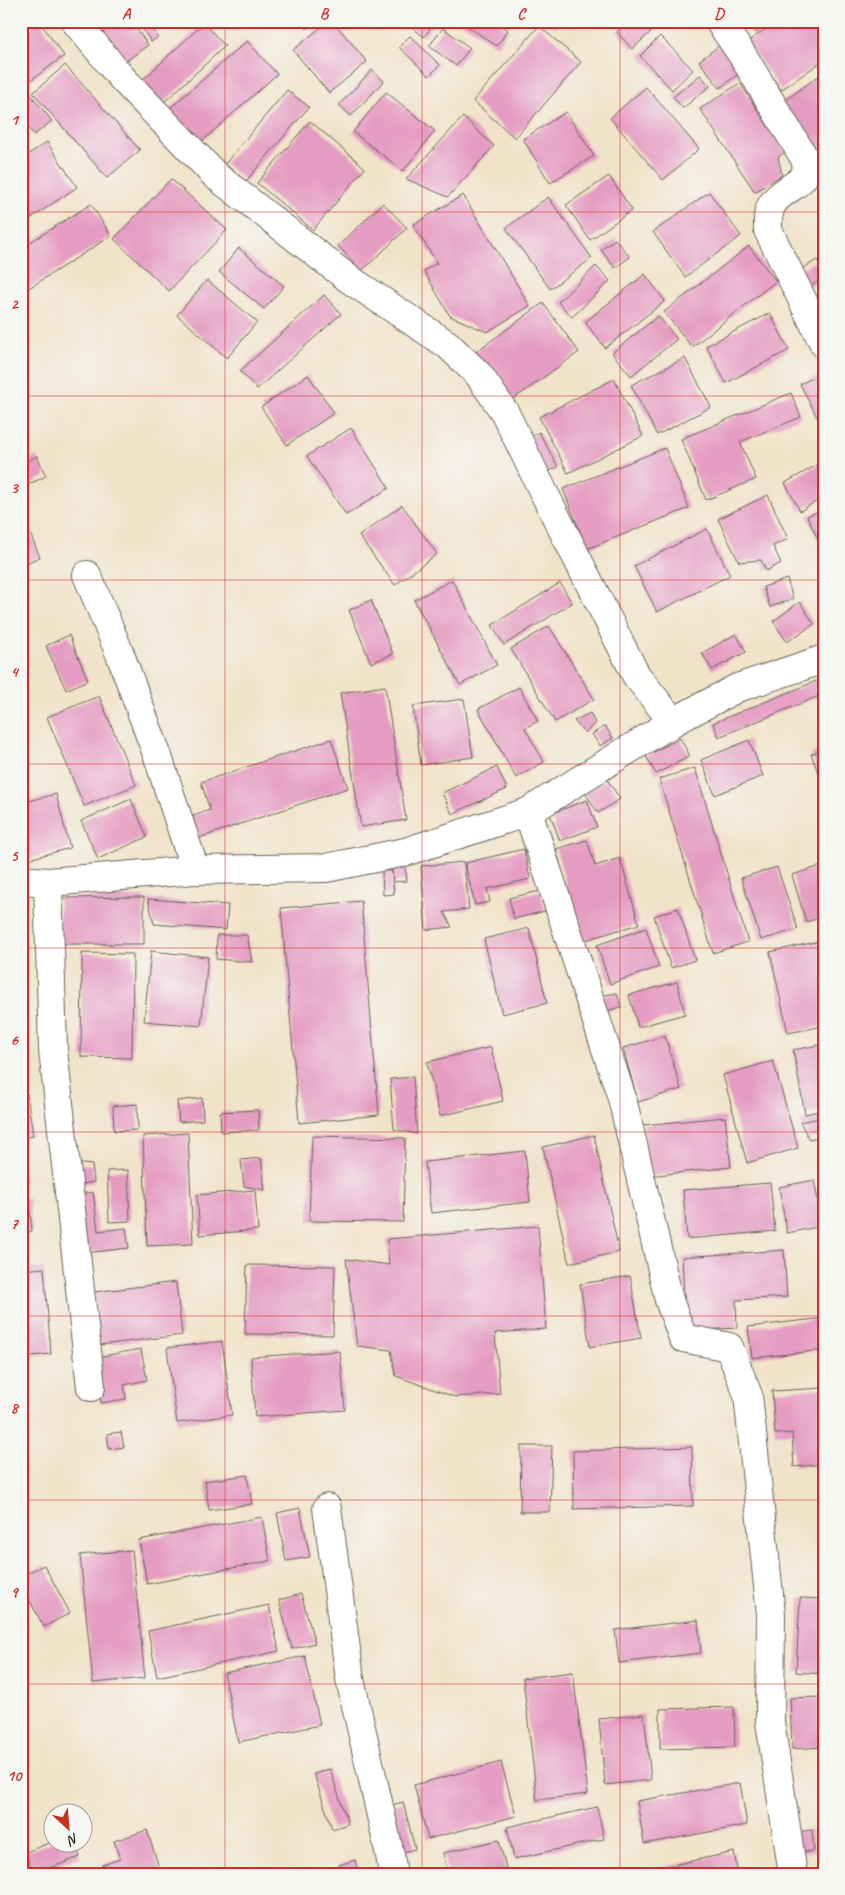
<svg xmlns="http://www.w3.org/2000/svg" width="845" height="1895" viewBox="0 0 845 1895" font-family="Caveat,sans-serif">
<rect width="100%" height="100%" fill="#f6f6f2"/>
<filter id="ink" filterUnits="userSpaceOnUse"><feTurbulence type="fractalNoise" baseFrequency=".02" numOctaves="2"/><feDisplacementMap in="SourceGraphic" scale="10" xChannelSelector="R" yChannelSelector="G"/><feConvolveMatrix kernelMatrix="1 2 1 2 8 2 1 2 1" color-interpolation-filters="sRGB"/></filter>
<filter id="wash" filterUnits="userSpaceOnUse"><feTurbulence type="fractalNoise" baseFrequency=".0096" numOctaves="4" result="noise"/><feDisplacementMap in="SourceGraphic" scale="20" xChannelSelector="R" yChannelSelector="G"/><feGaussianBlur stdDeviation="1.12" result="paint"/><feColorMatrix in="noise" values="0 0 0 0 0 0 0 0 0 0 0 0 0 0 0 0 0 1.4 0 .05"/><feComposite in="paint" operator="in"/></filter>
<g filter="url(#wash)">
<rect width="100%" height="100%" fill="#f1e3c9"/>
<g id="blocks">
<g fill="#e59cc2">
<path d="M 27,21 L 39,21 L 64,56 L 31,80 L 21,67 L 21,25 Z"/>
<path d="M 91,21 L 131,21 L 148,45 L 122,64 Z"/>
<path d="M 138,21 L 148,21 L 158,37 L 151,42 Z"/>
<path d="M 299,21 L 315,21 L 307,29 Z"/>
<path d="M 329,21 L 333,21 L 367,62 L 329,93 L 293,50 Z"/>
<path d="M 404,21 L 436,21 L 424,37 Z"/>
<path d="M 459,21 L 496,21 L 508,30 L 497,46 Z"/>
<path d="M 549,21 L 562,21 L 555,28 Z"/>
<path d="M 628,21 L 663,21 L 632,49 L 617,32 Z"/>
<path d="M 747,21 L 771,21 L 756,33 Z"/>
<path d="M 777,21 L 824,21 L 824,60 L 781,90 L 747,42 Z"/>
<path d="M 204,23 L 225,46 L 160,106 L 138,84 Z"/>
<path d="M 539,26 L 581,62 L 515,138 L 473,101 Z"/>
<path d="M 443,28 L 470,48 L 456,66 L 429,46 Z"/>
<path d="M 410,36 L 440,65 L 429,76 L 399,47 Z"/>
<path d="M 660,36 L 693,70 L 672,90 L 640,56 Z"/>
<path d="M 247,41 L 277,74 L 199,144 L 168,110 Z"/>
<path d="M 720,45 L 741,72 L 720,88 L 699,61 Z"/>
<path d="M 65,65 L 140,150 L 107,178 L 33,93 Z"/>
<path d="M 372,70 L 384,81 L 351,116 L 339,105 Z"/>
<path d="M 824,72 L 824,164 L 780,104 Z"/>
<path d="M 700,75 L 710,86 L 683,108 L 673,97 Z"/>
<path d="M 21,83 L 52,121 L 34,135 L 21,119 Z"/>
<path d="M 740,83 L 785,152 L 778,157 L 782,175 L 755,192 L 700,109 Z"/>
<path d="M 646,87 L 699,149 L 663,180 L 610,118 Z"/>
<path d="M 287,90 L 309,107 L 246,181 L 225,164 Z"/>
<path d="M 386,92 L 435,131 L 403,171 L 353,132 Z"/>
<path d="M 566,112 L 594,156 L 550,183 L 523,139 Z"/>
<path d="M 463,117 L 494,146 L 448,197 L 406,179 Z"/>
<path d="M 310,121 L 365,168 L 313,230 L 257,183 Z"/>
<path d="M 47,142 L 77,187 L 21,225 L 21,159 Z"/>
<path d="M 609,176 L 632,210 L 590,240 L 566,205 Z"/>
<path d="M 171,179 L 227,230 L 169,291 L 114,239 Z"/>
<path d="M 709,192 L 741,236 L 685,277 L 653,232 Z"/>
<path d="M 463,195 L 530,306 L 487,332 L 450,316 L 424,271 L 437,263 L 413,225 Z"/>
<path d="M 548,197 L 592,258 L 550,289 L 506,228 Z"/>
<path d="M 383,203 L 407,228 L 362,271 L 338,246 Z"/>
<path d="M 91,204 L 111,236 L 29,288 L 21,275 L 21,248 Z"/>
<path d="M 615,239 L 630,257 L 615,268 L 601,250 Z"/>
<path d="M 749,246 L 776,281 L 692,347 L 664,312 Z"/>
<path d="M 239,248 L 284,286 L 264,309 L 219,272 Z"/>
<path d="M 817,260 L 824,272 L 824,278 L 807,288 L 797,272 Z"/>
<path d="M 596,266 L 610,281 L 572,317 L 558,302 Z"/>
<path d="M 645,274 L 665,301 L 605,348 L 585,322 Z"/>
<path d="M 207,280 L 257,322 L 227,358 L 177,315 Z"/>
<path d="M 324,295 L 341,314 L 257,389 L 240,371 Z"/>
<path d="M 543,303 L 579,352 L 508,403 L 473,354 Z"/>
<path d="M 770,313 L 789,350 L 726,383 L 706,346 Z"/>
<path d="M 658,316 L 677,339 L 631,376 L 612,353 Z"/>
<path d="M 685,358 L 711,407 L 657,435 L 631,385 Z"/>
<path d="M 822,373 L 824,377 L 824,417 L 818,419 L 800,384 Z"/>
<path d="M 308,375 L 334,413 L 287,445 L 261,407 Z"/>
<path d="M 614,379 L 643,436 L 568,473 L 539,417 Z"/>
<path d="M 791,393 L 801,417 L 740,442 L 756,479 L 706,500 L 681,439 Z"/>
<path d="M 351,428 L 389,488 L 346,515 L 307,456 Z"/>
<path d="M 21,429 L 26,447 L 21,449 Z"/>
<path d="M 539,432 L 558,467 L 543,474 L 525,440 Z"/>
<path d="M 665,448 L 689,508 L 587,549 L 563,489 Z"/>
<path d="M 37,456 L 46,476 L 23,487 L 21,482 L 21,464 Z"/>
<path d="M 824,461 L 824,497 L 800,511 L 785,483 Z"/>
<path d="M 768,495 L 788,539 L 773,546 L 781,563 L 766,571 L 761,560 L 739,562 L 718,519 Z"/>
<path d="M 402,505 L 437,554 L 395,585 L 359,536 Z"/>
<path d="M 824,509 L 824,552 L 807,516 Z"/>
<path d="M 21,513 L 40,557 L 21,565 Z"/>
<path d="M 707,529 L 730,575 L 657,612 L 634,566 Z"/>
<path d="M 787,579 L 793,599 L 770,607 L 763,587 Z"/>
<path d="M 452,580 L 497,665 L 460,685 L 414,600 Z"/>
<path d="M 560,583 L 572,603 L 504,645 L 492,625 Z"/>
<path d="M 371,600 L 393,654 L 371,663 L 349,610 Z"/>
<path d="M 800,602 L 814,624 L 787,642 L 773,621 Z"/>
<path d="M 549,626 L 594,699 L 555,722 L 511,649 Z"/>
<path d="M 736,634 L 746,652 L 712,670 L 702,653 Z"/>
<path d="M 69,635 L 88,680 L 66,690 L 46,646 Z"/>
<path d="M 824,678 L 824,694 L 719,737 L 713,723 Z"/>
<path d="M 385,686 L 406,820 L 361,827 L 340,693 Z"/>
<path d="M 519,687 L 538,721 L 525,728 L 544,762 L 516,778 L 478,709 Z"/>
<path d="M 99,696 L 136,785 L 84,806 L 47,717 Z"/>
<path d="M 464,699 L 473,757 L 421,765 L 413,706 Z"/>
<path d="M 590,713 L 595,723 L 585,733 L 574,721 Z"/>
<path d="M 605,726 L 613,738 L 600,746 L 592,734 Z"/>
<path d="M 680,738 L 690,756 L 656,774 L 646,756 Z"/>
<path d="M 331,739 L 348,788 L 199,838 L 193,816 L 210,810 L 201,782 Z"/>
<path d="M 749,740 L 763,776 L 715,795 L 701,760 Z"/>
<path d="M 824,749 L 824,770 L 818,772 L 811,754 Z"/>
<path d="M 497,767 L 507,789 L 452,814 L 442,793 Z"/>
<path d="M 695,768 L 748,942 L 713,953 L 659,779 Z"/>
<path d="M 607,779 L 620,799 L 598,813 L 585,793 Z"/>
<path d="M 56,794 L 70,848 L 21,861 L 21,803 Z"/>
<path d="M 131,799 L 147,837 L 98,859 L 81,821 Z"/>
<path d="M 587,800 L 597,827 L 560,841 L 550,814 Z"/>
<path d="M 587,840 L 595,866 L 620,858 L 639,924 L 582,941 L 556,849 Z"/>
<path d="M 524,849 L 530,879 L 487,889 L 490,902 L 475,905 L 465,863 Z"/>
<path d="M 464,862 L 469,909 L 444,912 L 452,927 L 426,930 L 421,866 Z"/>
<path d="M 405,865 L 407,881 L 393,882 L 392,866 Z"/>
<path d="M 824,865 L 824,917 L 806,922 L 792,875 Z"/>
<path d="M 777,867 L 798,929 L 761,940 L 741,878 Z"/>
<path d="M 382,871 L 392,871 L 394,894 L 383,895 Z"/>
<path d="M 540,891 L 545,911 L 514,919 L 509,898 Z"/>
<path d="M 144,897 L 144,944 L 59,944 L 59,898 Z"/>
<path d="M 148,899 L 228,905 L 226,930 L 154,924 Z"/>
<path d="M 361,901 L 379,1115 L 299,1123 L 281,908 Z"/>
<path d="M 678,908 L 695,960 L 671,968 L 654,916 Z"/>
<path d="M 529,928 L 547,1003 L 502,1014 L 484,939 Z"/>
<path d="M 646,928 L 659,967 L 610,984 L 597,945 Z"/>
<path d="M 217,935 L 247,935 L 252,962 L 216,959 Z"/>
<path d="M 824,940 L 824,1026 L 788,1033 L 770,952 Z"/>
<path d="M 151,951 L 208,957 L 201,1026 L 144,1021 Z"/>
<path d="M 82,953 L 133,954 L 132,1058 L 81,1057 Z"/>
<path d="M 677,982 L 685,1014 L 638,1027 L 629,995 Z"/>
<path d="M 617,993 L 621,1007 L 604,1012 L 600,996 Z"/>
<path d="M 665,1036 L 681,1089 L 638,1102 L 623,1048 Z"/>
<path d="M 824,1044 L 824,1110 L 805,1114 L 793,1050 Z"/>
<path d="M 491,1047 L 503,1101 L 440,1116 L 427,1062 Z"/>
<path d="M 773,1061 L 798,1148 L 747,1163 L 723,1075 Z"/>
<path d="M 413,1077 L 417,1134 L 394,1129 L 390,1079 Z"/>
<path d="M 27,1094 L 33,1136 L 21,1138 L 21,1095 Z"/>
<path d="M 202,1098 L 203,1120 L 179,1122 L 177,1101 Z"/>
<path d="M 137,1104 L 138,1130 L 114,1131 L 113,1106 Z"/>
<path d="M 258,1110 L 259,1130 L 221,1132 L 220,1112 Z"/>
<path d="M 725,1117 L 731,1167 L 648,1176 L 643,1125 Z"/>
<path d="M 824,1117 L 824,1136 L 809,1139 L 800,1122 Z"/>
<path d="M 188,1133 L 193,1244 L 147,1246 L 143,1136 Z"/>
<path d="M 594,1135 L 619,1252 L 569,1263 L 543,1147 Z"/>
<path d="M 312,1136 L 405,1138 L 403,1222 L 309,1221 Z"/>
<path d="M 525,1151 L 530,1202 L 431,1213 L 425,1162 Z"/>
<path d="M 261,1158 L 265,1190 L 244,1186 L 241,1160 Z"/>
<path d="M 21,1163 L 25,1182 L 21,1182 Z"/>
<path d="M 73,1163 L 92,1165 L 94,1182 L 76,1185 Z"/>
<path d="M 128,1170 L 130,1221 L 109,1222 L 107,1171 Z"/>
<path d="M 814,1180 L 823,1226 L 787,1233 L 779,1187 Z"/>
<path d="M 770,1183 L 775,1231 L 687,1239 L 683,1190 Z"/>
<path d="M 255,1190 L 258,1230 L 200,1235 L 197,1195 Z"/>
<path d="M 93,1192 L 98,1231 L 126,1228 L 129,1248 L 85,1253 L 78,1194 Z"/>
<path d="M 29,1199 L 32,1231 L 21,1233 L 21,1200 Z"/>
<path d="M 538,1226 L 546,1329 L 495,1333 L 500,1394 L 455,1397 L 396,1376 L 391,1350 L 357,1346 L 346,1259 L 389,1265 L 387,1239 Z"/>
<path d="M 21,1238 L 24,1238 L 27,1256 L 21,1257 Z"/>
<path d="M 784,1250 L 787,1297 L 736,1300 L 737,1328 L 686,1331 L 682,1257 Z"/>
<path d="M 247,1265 L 335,1266 L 333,1335 L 245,1334 Z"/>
<path d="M 44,1268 L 51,1354 L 21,1357 L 21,1270 Z"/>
<path d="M 630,1276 L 641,1338 L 590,1347 L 580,1284 Z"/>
<path d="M 176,1282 L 182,1335 L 100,1345 L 94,1292 Z"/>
<path d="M 824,1318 L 824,1350 L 752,1358 L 748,1327 Z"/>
<path d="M 222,1341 L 232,1415 L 177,1423 L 167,1348 Z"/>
<path d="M 141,1349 L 147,1380 L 124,1385 L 126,1399 L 101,1403 L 92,1358 Z"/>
<path d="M 340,1351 L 345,1410 L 255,1417 L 251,1357 Z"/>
<path d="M 824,1388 L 824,1464 L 794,1467 L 792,1433 L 775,1434 L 772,1391 Z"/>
<path d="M 121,1432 L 124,1447 L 109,1449 L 107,1434 Z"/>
<path d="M 521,1446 L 552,1446 L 550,1512 L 520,1512 Z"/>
<path d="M 692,1447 L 693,1506 L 574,1509 L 573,1451 Z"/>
<path d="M 247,1475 L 252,1504 L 209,1510 L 205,1481 Z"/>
<path d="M 300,1508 L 310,1557 L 286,1561 L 277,1513 Z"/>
<path d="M 262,1517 L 270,1561 L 147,1584 L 139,1540 Z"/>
<path d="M 132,1550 L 145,1678 L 93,1683 L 80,1555 Z"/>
<path d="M 44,1565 L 70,1613 L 44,1627 L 21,1585 L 21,1576 Z"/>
<path d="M 301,1594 L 315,1643 L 292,1649 L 279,1600 Z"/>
<path d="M 800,1598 L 824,1599 L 824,1674 L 796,1672 Z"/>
<path d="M 269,1605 L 279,1651 L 157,1677 L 148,1631 Z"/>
<path d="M 21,1614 L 27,1628 L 21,1631 Z"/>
<path d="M 698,1620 L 701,1653 L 619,1663 L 615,1630 Z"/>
<path d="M 305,1656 L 320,1725 L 238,1742 L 224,1673 Z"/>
<path d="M 573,1672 L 588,1794 L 537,1800 L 523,1678 Z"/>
<path d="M 824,1697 L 824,1747 L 792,1749 L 790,1698 Z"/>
<path d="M 734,1707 L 735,1747 L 660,1749 L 660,1709 Z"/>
<path d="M 644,1714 L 651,1780 L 605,1785 L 599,1719 Z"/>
<path d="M 501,1762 L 516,1816 L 428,1839 L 414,1785 Z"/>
<path d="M 330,1769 L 348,1824 L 332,1829 L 314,1774 Z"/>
<path d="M 740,1783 L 747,1825 L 644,1844 L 637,1801 Z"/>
<path d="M 824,1794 L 824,1827 L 823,1827 L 818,1795 Z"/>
<path d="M 403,1802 L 415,1849 L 401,1853 L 388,1806 Z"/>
<path d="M 597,1807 L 604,1839 L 514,1859 L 507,1827 Z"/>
<path d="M 147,1830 L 161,1874 L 105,1874 L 102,1865 L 120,1859 L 114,1841 Z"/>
<path d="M 812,1830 L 814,1851 L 798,1853 L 795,1832 Z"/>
<path d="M 499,1840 L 507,1872 L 500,1874 L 448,1874 L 443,1853 Z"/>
<path d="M 52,1842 L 75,1842 L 80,1857 L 33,1874 L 26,1852 Z"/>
<path d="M 734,1852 L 738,1874 L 636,1874 L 636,1873 Z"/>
<path d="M 355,1860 L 359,1874 L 341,1874 L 339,1865 Z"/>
<path d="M 580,1868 L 581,1874 L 558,1874 L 557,1873 Z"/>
</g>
</g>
</g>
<g filter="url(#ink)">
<use href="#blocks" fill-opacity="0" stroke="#676259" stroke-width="1"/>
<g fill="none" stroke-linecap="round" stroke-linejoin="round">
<g stroke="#676259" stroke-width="30">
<g id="minor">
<path d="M 75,21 L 121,77 L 216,176 L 349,279 L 448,345 L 479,375 L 505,413 L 543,491 L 636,675 L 673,722"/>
<path d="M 719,21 L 743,56 L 805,159 C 813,184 784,186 773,203 C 767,211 768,220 768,230 L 824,344"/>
<path d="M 87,575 L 120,654 L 158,757 L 195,870"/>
<path d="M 528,812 L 622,1098 L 669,1300 L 683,1338 L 729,1347 L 748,1395 L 771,1614 L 770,1722 L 793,1874"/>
<path d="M 21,880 L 48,882 L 195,870 L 326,868 L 405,852 L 528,812 L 673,722 L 737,688 L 824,659"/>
<path d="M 48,882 L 53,1050 L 91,1387"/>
<path d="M 327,1508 L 350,1679 L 390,1855 L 393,1874"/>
</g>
</g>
<use href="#minor" stroke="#fff" stroke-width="28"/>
</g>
</g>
<path fill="none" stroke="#d62828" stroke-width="1" stroke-opacity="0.55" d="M 225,21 L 225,1874M 422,21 L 422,1874M 620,21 L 620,1874M 21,212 L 824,212M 21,396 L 824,396M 21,580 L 824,580M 21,764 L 824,764M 21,948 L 824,948M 21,1132 L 824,1132M 21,1316 L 824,1316M 21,1500 L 824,1500M 21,1684 L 824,1684"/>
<rect width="845" height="1895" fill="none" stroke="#f6f6f2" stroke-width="55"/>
<g transform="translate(68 1828) rotate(154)"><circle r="24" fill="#f6f6f2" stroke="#9f9f9c"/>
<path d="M0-4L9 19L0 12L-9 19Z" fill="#c8321e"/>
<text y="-8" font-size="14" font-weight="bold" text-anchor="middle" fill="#1c1c1c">N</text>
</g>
<rect x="28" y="28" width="790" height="1840" fill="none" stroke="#d62828" stroke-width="2"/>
<g font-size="16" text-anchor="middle" font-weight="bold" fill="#d62828">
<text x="126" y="19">A</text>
<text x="324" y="19">B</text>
<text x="521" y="19">C</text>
<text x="719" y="19">D</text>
<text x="14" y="125">1</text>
<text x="14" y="309">2</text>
<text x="14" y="493">3</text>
<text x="14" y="677">4</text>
<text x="14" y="861">5</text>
<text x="14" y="1045">6</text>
<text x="14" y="1229">7</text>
<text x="14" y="1413">8</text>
<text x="14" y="1597">9</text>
<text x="14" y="1781">10</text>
</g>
</svg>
